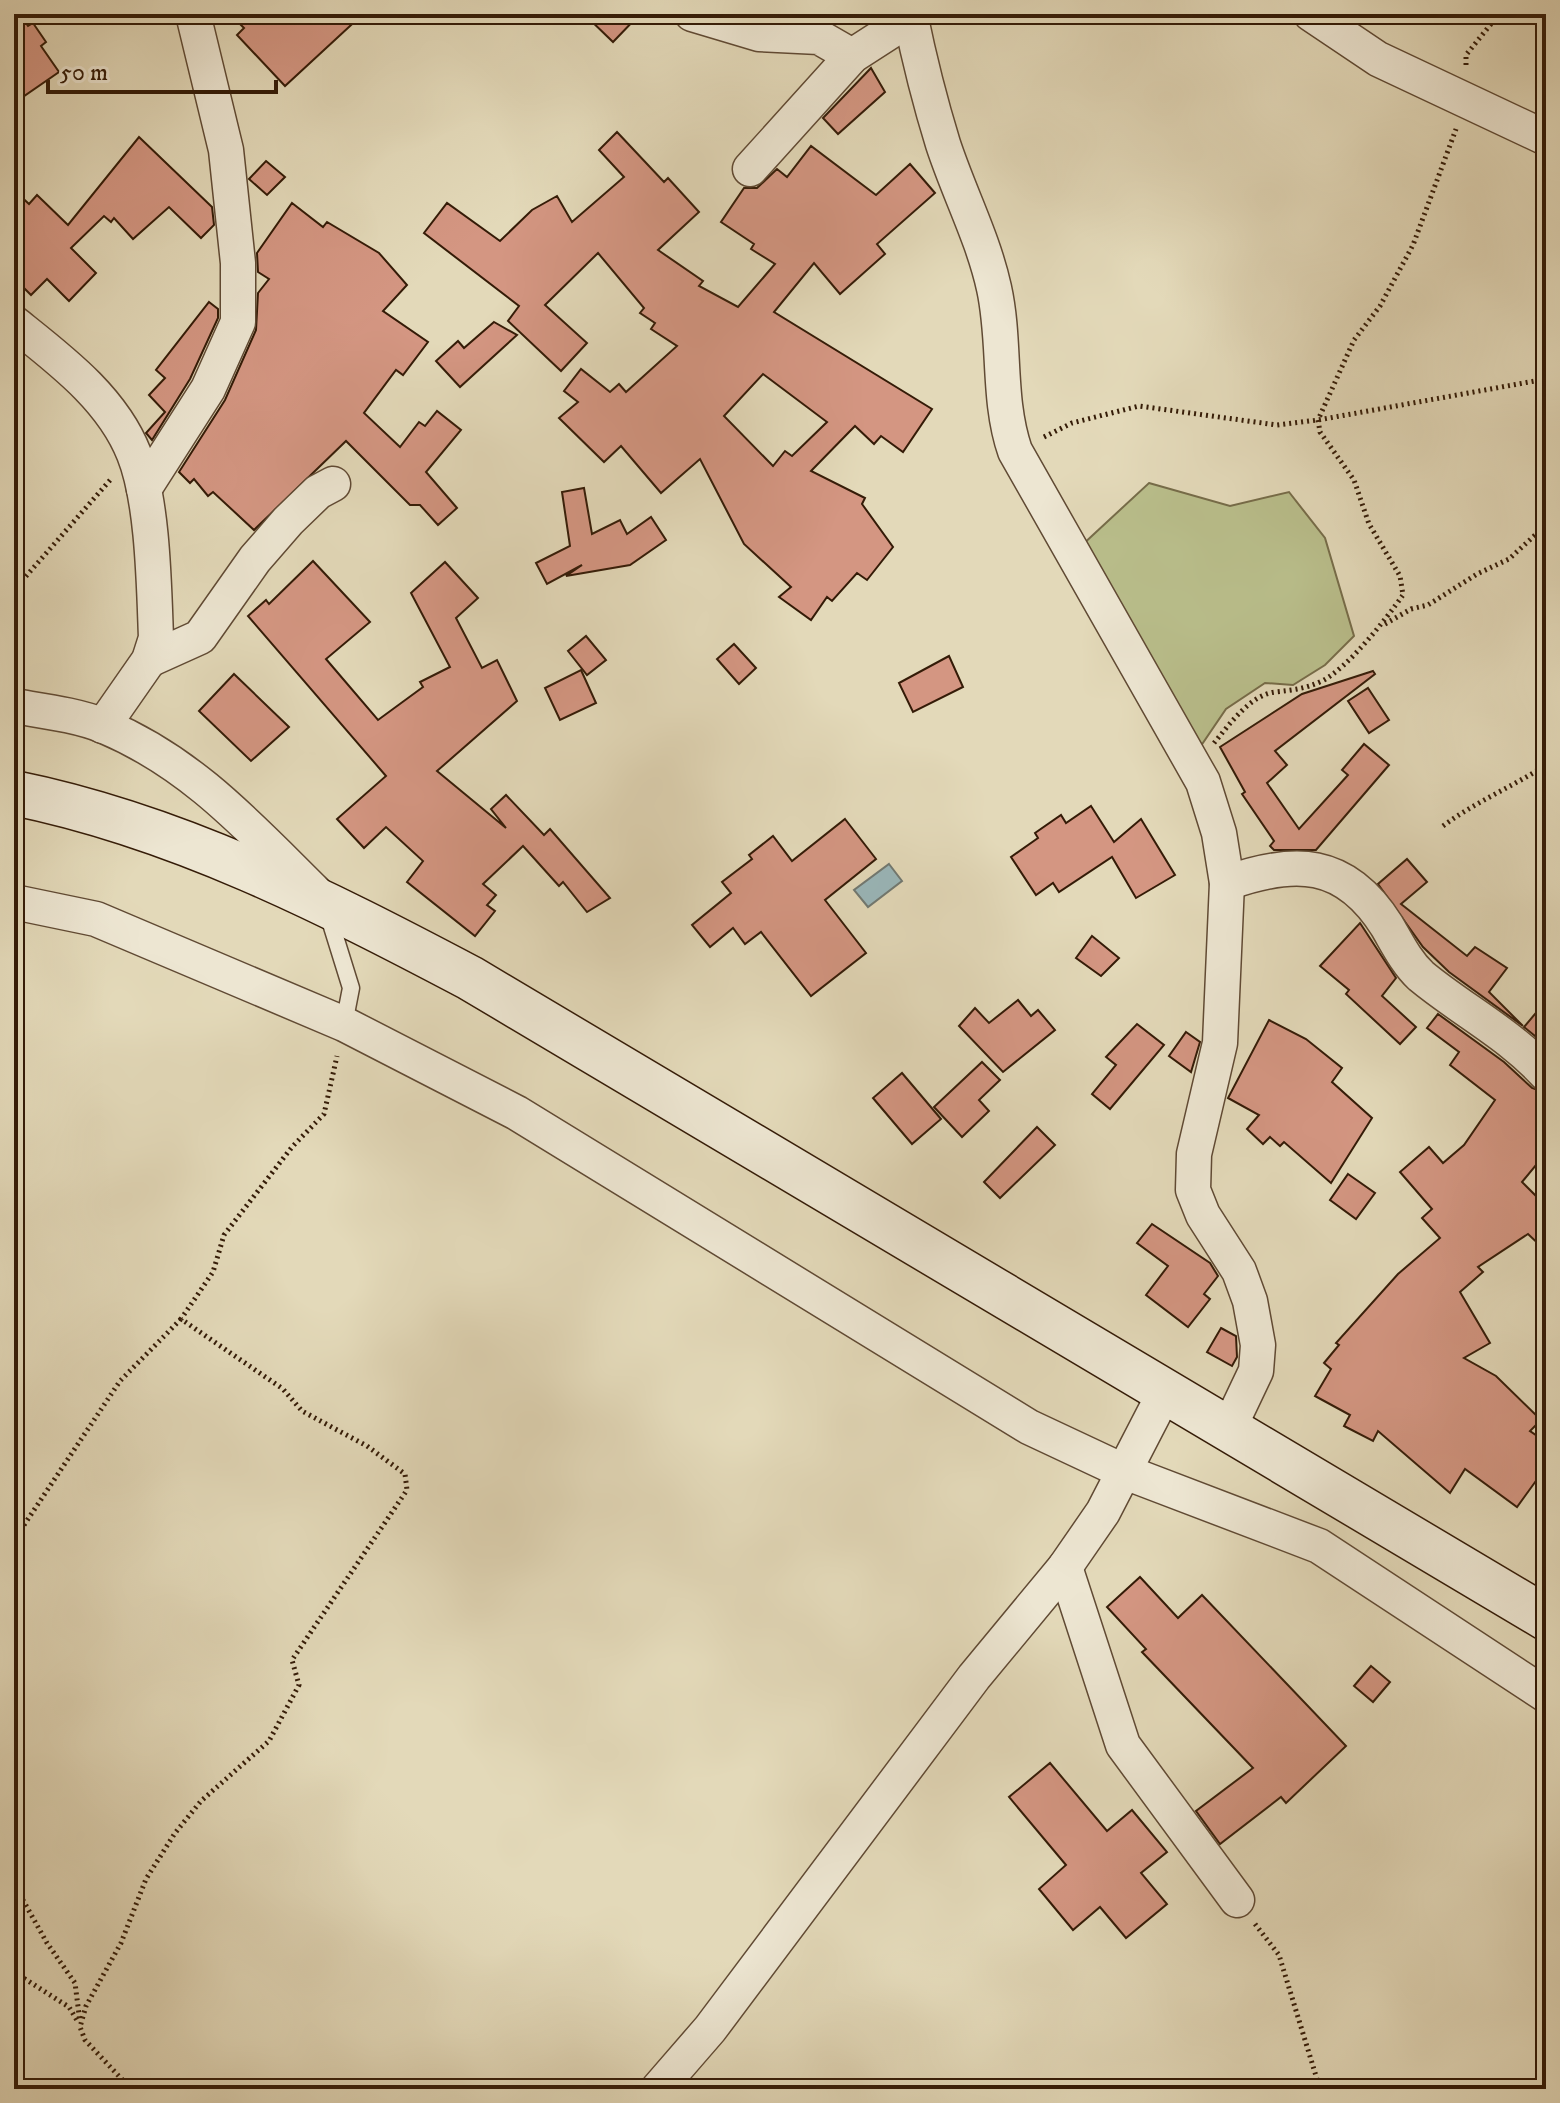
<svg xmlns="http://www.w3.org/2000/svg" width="1560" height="2103" viewBox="0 0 1560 2103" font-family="'IM FELL DW Pica',serif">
<rect width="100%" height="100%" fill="#e3d9b9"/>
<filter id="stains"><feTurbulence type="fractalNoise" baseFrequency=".0025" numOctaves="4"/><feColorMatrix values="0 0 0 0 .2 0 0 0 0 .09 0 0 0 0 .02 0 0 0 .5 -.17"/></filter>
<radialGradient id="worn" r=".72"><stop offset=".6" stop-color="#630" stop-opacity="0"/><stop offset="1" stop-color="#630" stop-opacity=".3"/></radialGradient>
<path fill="#b9be8b" stroke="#766c49" stroke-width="2" d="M 1149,483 L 1230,506 L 1289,492 L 1325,538 L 1354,636 L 1325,665 L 1293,685 L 1265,683 L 1226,709 L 1194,756 L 1080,547 Z"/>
<path fill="#9ab7ba" stroke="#717972" stroke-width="2" d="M 889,864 L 902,881 L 868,907 L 854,890 Z"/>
<g fill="#d49682" stroke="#341b07" stroke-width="2" fill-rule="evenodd">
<path d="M 14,14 L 20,14 L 28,26 L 33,23 L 46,42 L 41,46 L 59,72 L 14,103 Z"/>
<path d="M 230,14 L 363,14 L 285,86 L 237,35 L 244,28 Z"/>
<path d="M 584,14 L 640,14 L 613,42 Z"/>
<path d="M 871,68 L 885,92 L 838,134 L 823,118 Z"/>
<path d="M 617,132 L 664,182 L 668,178 L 699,212 L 658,250 L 703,281 L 699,286 L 738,307 L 775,264 L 751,249 L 754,244 L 721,222 L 744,188 L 757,188 L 777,169 L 787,177 L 811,146 L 876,195 L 910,164 L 935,193 L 877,244 L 885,254 L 840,294 L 814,263 L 774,312 L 932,409 L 903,452 L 881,436 L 874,444 L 855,426 L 811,471 L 865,498 L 862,504 L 893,547 L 867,580 L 857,573 L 832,601 L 827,597 L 811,620 L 779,597 L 791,587 L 744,544 L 700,459 L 661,493 L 621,446 L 604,462 L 559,418 L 578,402 L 564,391 L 581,369 L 610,392 L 619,384 L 626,392 L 677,346 L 651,329 L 655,323 L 640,313 L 644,308 L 598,253 L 545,305 L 587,343 L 561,371 L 508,321 L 519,306 L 424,233 L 447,203 L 500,241 L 532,210 L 557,196 L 572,222 L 624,177 L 599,150 ZM 763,374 L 827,422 L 792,456 L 785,451 L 773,466 L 724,416 Z"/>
<path d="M 139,137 L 212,207 L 214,225 L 201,238 L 169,207 L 133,239 L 114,218 L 111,222 L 104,216 L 71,248 L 96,273 L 69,301 L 47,279 L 31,295 L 14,278 L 14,190 L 29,204 L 37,195 L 68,225 Z"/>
<path d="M 266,161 L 285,177 L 267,195 L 249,179 Z"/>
<path d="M 292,203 L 323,227 L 327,222 L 379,253 L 407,285 L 383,311 L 428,342 L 403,375 L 396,370 L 364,413 L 400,447 L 419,422 L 425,426 L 437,411 L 461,430 L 426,472 L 457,508 L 438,525 L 420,505 L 410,505 L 346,441 L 254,530 L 213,492 L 208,496 L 194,479 L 190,483 L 179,472 L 225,400 L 256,330 L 258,293 L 269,279 L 258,272 L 257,253 Z"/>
<path d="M 209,302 L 218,309 L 218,318 L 190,379 L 152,440 L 146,433 L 165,412 L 149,395 L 165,378 L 156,370 Z"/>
<path d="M 494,322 L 517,335 L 460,387 L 436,361 L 458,341 L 464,348 Z"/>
<path d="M 584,488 L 592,534 L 620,520 L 627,534 L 651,517 L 666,540 L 630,565 L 566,576 L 582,565 L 547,584 L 536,563 L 570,546 L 562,492 Z"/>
<path d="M 313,561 L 370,622 L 326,659 L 378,720 L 423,687 L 420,682 L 450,667 L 411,593 L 445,562 L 478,598 L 456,618 L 482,668 L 497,660 L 517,701 L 437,771 L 506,828 L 491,809 L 506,795 L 544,835 L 550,829 L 610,898 L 587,912 L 563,882 L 559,886 L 523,846 L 483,884 L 496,895 L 487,905 L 495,911 L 475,936 L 407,882 L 423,861 L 386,827 L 364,848 L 337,819 L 386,776 L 248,616 L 266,600 L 269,604 Z"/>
<path d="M 586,636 L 606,660 L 587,675 L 568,651 Z"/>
<path d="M 734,644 L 756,668 L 739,684 L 717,659 Z"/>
<path d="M 949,656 L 963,687 L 913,712 L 899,683 Z"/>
<path d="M 581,670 L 596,703 L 560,720 L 545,688 Z"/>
<path d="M 1373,671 L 1375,674 L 1275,751 L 1287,765 L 1267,783 L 1299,829 L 1348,775 L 1342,770 L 1364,744 L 1389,765 L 1316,850 L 1274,850 L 1270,846 L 1274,841 L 1242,794 L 1245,792 L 1220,747 L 1302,694 Z"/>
<path d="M 234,674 L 289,727 L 251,761 L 199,711 Z"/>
<path d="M 1368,688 L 1389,720 L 1369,733 L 1348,701 Z"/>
<path d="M 1091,806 L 1114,842 L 1141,819 L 1175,875 L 1136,898 L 1112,857 L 1059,892 L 1053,883 L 1036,895 L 1011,857 L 1038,838 L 1035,833 L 1061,815 L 1066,823 Z"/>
<path d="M 845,819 L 876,859 L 825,900 L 866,953 L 811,996 L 761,932 L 745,944 L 733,928 L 710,947 L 692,925 L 731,893 L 722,882 L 752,859 L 749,855 L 773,836 L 792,861 Z"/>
<path d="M 1407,859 L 1427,882 L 1401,904 L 1467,956 L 1475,947 L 1507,968 L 1489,992 L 1523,1026 L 1449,972 L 1423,947 L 1378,884 Z"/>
<path d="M 1360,923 L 1396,978 L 1382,996 L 1416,1027 L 1400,1044 L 1346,994 L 1349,990 L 1320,966 Z"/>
<path d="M 1092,936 L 1119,958 L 1101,976 L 1076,958 Z"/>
<path d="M 1018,1000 L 1031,1016 L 1038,1010 L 1055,1030 L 1003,1072 L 959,1026 L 975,1008 L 989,1023 Z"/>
<path d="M 1546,1001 L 1546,1045 L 1524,1027 Z"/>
<path d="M 1438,1014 L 1504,1062 L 1532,1088 L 1546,1093 L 1546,1153 L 1522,1182 L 1546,1206 L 1546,1251 L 1528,1234 L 1478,1267 L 1483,1272 L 1460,1292 L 1490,1343 L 1464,1358 L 1496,1376 L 1541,1420 L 1530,1431 L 1546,1442 L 1546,1467 L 1517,1507 L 1465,1469 L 1450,1493 L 1378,1431 L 1373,1441 L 1344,1426 L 1350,1415 L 1315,1396 L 1331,1369 L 1324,1363 L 1339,1345 L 1336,1343 L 1398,1274 L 1440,1238 L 1422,1218 L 1432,1209 L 1400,1172 L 1429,1147 L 1443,1163 L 1464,1145 L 1495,1100 L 1450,1065 L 1459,1052 L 1427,1028 Z"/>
<path d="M 1269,1020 L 1306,1039 L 1342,1068 L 1332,1082 L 1372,1118 L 1331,1183 L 1284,1142 L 1280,1146 L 1270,1137 L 1263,1144 L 1247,1129 L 1259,1115 L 1228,1098 Z"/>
<path d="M 1137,1024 L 1164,1045 L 1110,1109 L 1092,1094 L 1116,1065 L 1106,1057 Z"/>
<path d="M 1186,1032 L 1200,1042 L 1191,1072 L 1169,1056 Z"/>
<path d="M 982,1062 L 1000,1080 L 979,1100 L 989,1111 L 962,1137 L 934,1107 Z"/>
<path d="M 902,1073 L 941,1119 L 912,1144 L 873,1098 Z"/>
<path d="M 1037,1127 L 1055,1145 L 1000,1198 L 984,1182 Z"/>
<path d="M 1348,1174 L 1375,1193 L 1356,1219 L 1330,1200 Z"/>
<path d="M 1152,1224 L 1210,1263 L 1218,1276 L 1204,1294 L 1210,1299 L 1188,1327 L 1146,1295 L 1168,1266 L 1137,1243 Z"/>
<path d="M 1221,1328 L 1236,1336 L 1237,1357 L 1232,1366 L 1207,1352 Z"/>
<path d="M 1140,1577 L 1178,1618 L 1202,1595 L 1346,1746 L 1286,1803 L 1281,1797 L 1220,1844 L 1196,1811 L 1253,1768 L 1142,1652 L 1146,1649 L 1107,1607 Z"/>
<path d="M 1371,1666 L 1390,1682 L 1373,1702 L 1354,1686 Z"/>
<path d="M 1050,1763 L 1107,1831 L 1132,1810 L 1167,1852 L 1141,1873 L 1167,1904 L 1126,1938 L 1100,1907 L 1073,1930 L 1039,1889 L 1066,1865 L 1009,1797 Z"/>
</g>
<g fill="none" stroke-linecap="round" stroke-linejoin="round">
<g stroke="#604a34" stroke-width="19">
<path id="service" d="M 328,914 L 351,988 L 344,1024"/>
</g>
<g stroke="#604a34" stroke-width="37">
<g id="minor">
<path d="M 692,14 L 759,34 L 819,37 L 852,56"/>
<path d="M 910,14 C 919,58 930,102 943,144 C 959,193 983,238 994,288 C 1006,342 997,399 1015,451 L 1203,782 L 1219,833 L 1227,883 L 1220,1043 L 1194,1154 L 1193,1190 L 1203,1215 L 1239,1271 L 1250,1301 L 1258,1345 L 1256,1371 L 1228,1430"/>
<path d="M 1311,14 L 1378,59 L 1546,138"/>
<path d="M 750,169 L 852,56 L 911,18"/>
<path d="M 14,323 C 59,359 112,398 134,454 C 153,501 154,586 156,638 L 149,660 L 103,726"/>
<path d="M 144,489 L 208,389 L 238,322 L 238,263 L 226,150 L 193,14"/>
<path d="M 149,660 L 200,637 L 255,559 L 288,521 L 318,492 L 333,484"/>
<path d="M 14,706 C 43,711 77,715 104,726 C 192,763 249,827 315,892"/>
<path d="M 1227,883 C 1294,859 1345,859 1387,926 C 1397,943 1406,962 1421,976 C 1462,1010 1510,1034 1546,1074"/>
<path d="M 14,902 L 96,919 L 344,1024 L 517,1113 L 1029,1427 L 1125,1472 L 1319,1546 L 1546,1695"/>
<path d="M 1065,1567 L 1123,1745 L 1237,1900"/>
<path d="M 658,2089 L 710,2029 L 974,1677 L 1065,1567 L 1103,1512 L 1165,1392"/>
</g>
</g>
<g stroke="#341b07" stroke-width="47">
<path id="secondary" d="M 14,793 C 177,826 324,901 470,978 L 1546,1618"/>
</g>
<g stroke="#341b07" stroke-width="5" stroke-dasharray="2 4" stroke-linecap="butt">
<path d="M 1466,65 L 1466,55 L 1499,14"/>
<path d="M 1044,437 L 1072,423 L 1139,406 L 1277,425 L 1318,420 L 1546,379"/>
<path d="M 14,590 L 111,479"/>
<path d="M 1385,624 L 1411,609 L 1428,605 L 1477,574 L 1509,559 L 1546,525"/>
<path d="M 1214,743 C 1229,725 1250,695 1275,692 C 1292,690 1305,689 1322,681 C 1348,668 1386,619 1403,595 L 1400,576 L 1369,524 L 1354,480 L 1320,432 L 1318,420 L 1354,340 L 1380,306 L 1413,245 L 1456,129"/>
<path d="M 1443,826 C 1475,802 1512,787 1546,765"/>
<path d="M 14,1540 L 120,1381 L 181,1319"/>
<path d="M 14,1884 L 47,1943 L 75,1983 L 80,2022"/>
<path d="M 1255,1924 L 1279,1955 L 1320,2089"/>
<path d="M 14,1972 L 69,2007 L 78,2022"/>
<path d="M 131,2089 L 85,2040 L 80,2027 L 86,2006 L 121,1943 L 146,1879 L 175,1833 L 201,1801 L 269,1741 L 299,1685 L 292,1660 L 407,1490 L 405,1474 L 367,1446 L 302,1411 L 283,1389 L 181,1319 L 213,1272 L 224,1235 L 292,1147 L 324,1114 L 337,1056"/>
</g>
<use href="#service" stroke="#ede6d2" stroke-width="16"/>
<use href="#minor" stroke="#ede6d2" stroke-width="34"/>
<use href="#secondary" stroke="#ede6d2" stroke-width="44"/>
</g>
<rect width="1560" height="2103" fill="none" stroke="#e3d9b9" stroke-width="48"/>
<rect x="16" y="16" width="1528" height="2071" fill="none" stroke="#341b07" stroke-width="4"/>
<rect x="24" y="24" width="1512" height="2055" fill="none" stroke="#341b07" stroke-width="2"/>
<path d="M48 80v12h228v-12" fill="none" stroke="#341b07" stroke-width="4"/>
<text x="60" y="80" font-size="24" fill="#341b07" stroke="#ede6d2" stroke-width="6" paint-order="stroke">50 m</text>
<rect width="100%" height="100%" filter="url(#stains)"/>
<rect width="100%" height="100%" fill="url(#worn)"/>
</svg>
